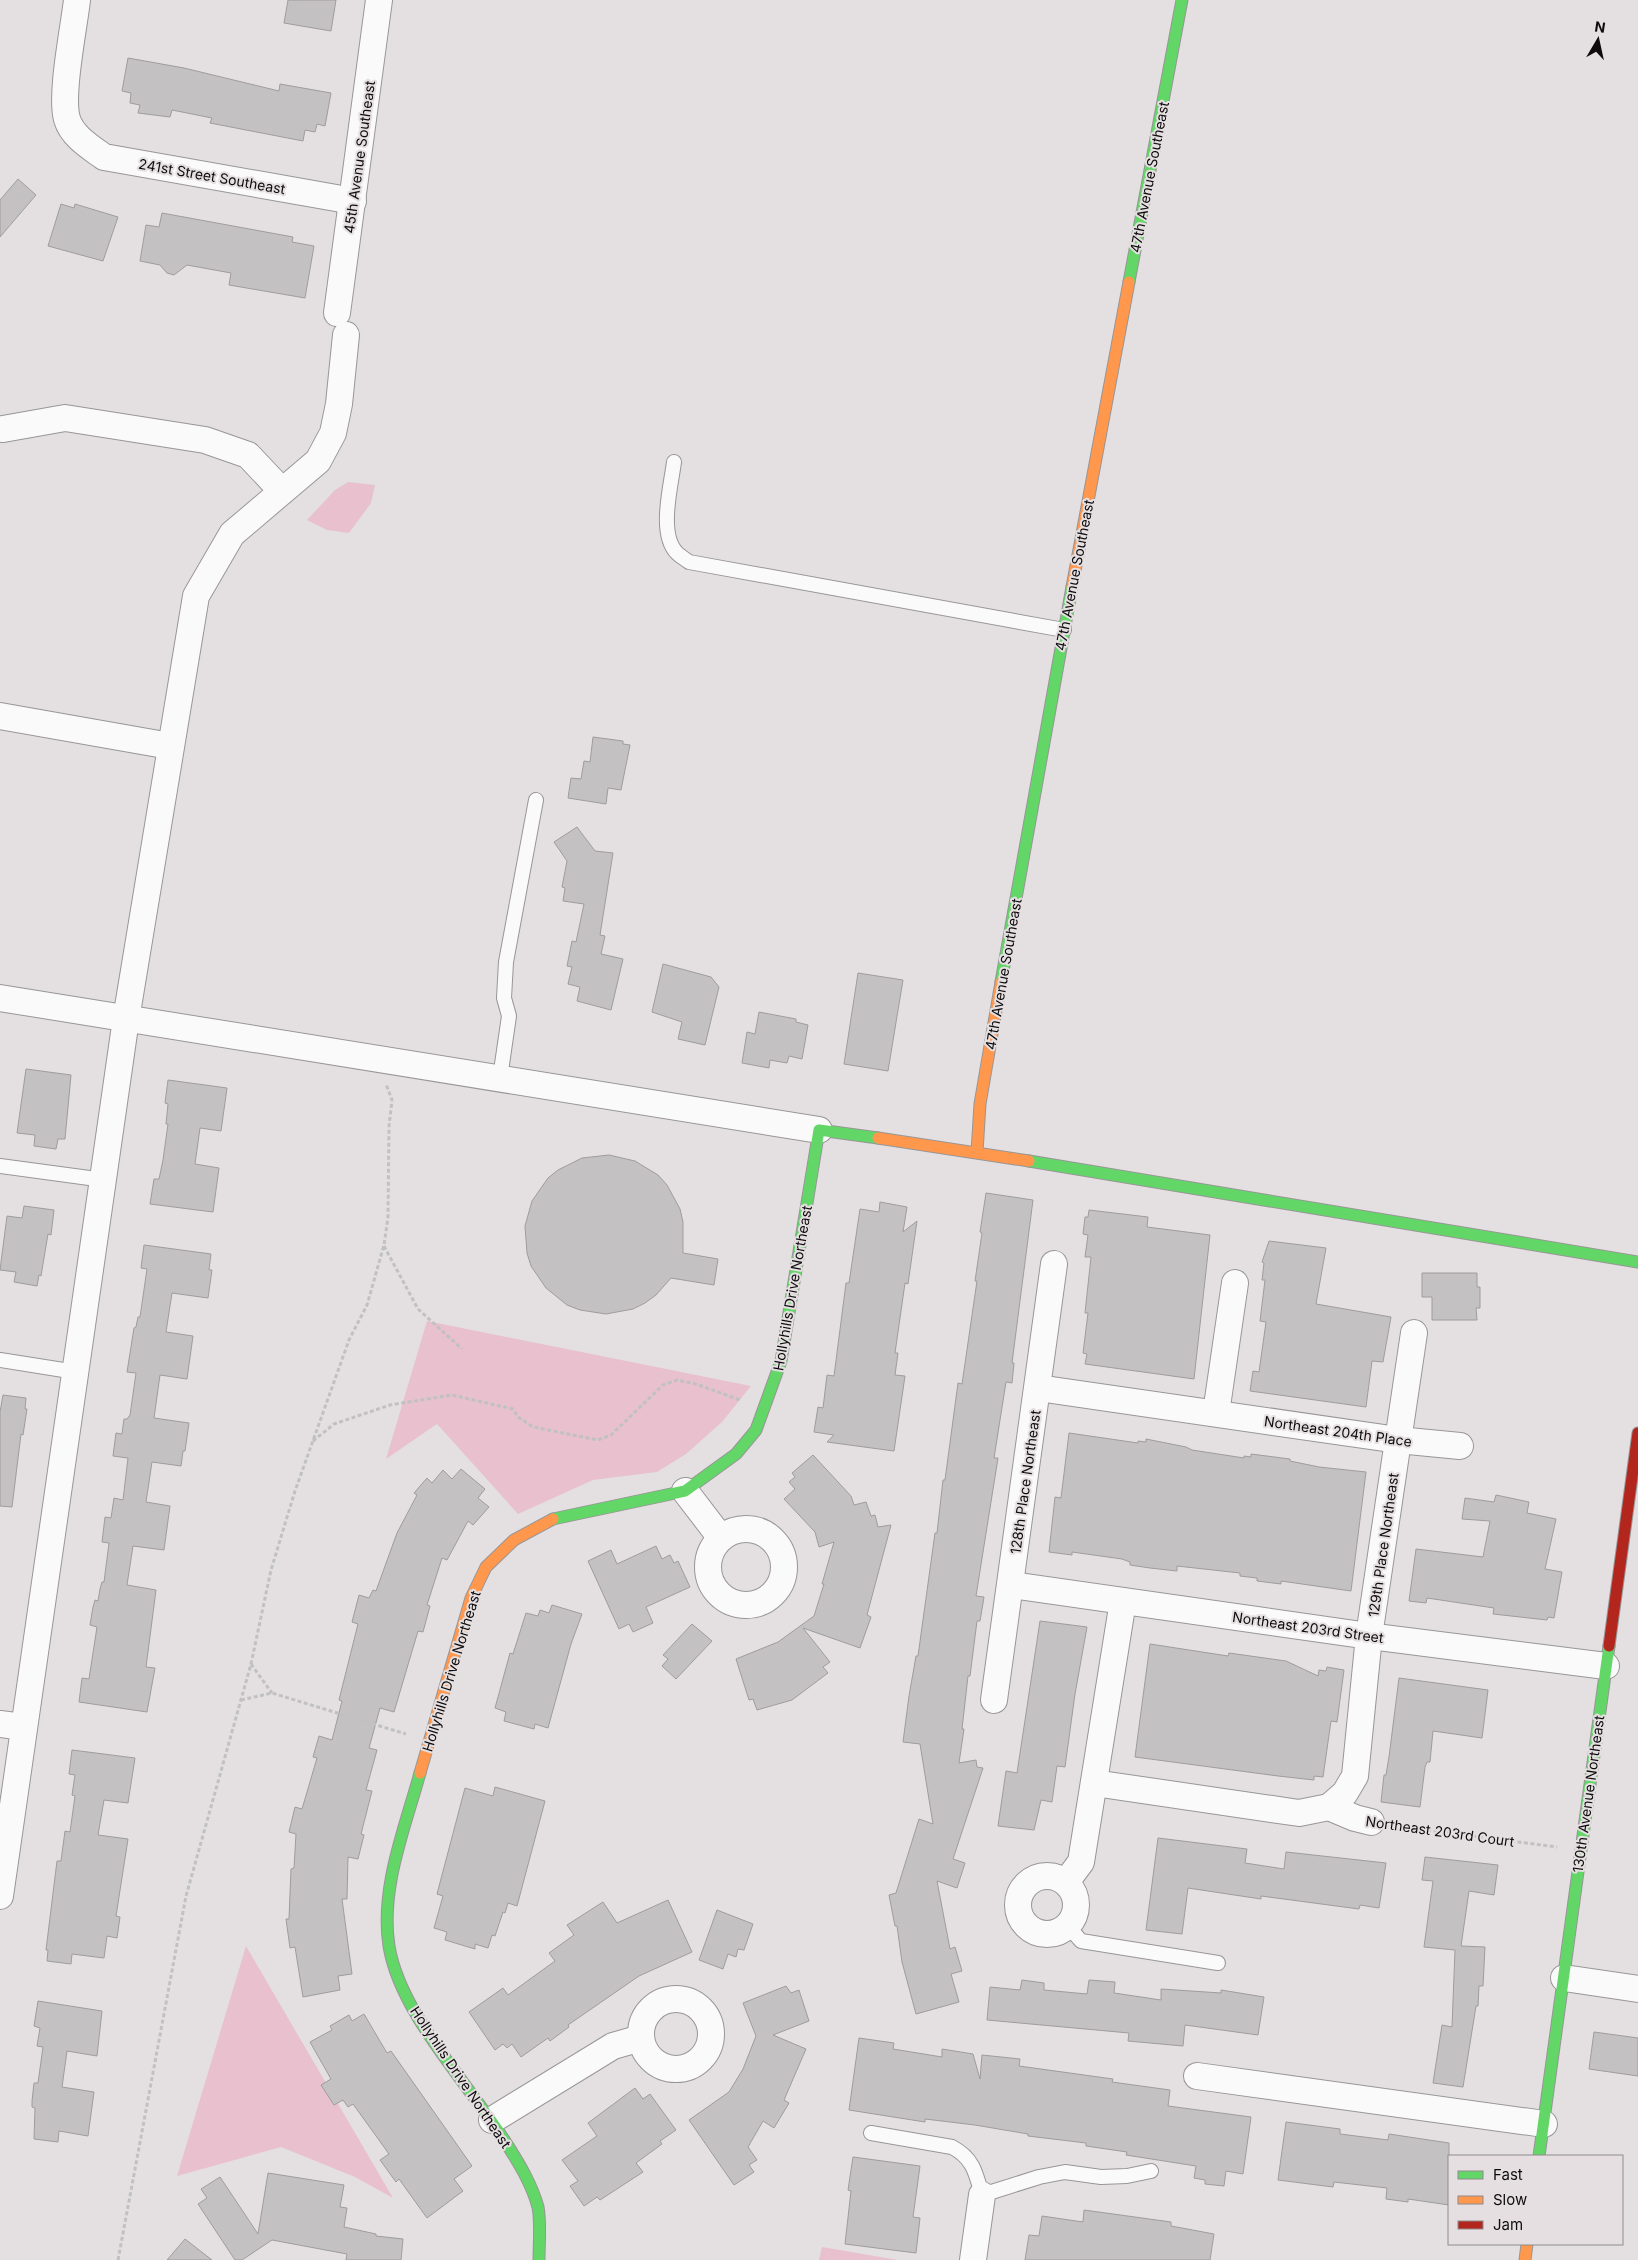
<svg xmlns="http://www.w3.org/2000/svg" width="1638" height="2260" viewBox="0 0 1638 2260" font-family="Inter,sans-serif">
<rect width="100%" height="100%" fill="#e4e0e2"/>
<g fill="#e8c0ce">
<path d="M 348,482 L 375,485 L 371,503 L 349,533 L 327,530 L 307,520 L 335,490 Z"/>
<path d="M 427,1321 L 751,1386 L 722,1422 L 686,1454 L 657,1472 L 593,1480 L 518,1514 L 437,1424 L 386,1459 Z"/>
<path d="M 246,1946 L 393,2198 L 355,2177 L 281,2147 L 177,2176 Z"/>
<path d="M 822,2247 L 898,2260 L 899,2260 L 819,2260 Z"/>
</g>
<g fill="#c4c1c2" stroke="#9f9c9e">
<path d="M 288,0 L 336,0 L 331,31 L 284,23 Z"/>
<path d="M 128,58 L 184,68 L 279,91 L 280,84 L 331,93 L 325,126 L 317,124 L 315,132 L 305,130 L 303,141 L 210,123 L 212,118 L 172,110 L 170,117 L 138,113 L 140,105 L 130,103 L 131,93 L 122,91 Z"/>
<path d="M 18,179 L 36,195 L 0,237 L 0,200 Z"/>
<path d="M 61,204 L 74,208 L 75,204 L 118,217 L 103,261 L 48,246 Z"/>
<path d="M 162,213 L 293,237 L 292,242 L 314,246 L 305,298 L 229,285 L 231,273 L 187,265 L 174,275 L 167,273 L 160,265 L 140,261 L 146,225 L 159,227 Z"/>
<path d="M 593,737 L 623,741 L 623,744 L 630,745 L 621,790 L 608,788 L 606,804 L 568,798 L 571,778 L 581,779 L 584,761 L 590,762 Z"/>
<path d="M 577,827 L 595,851 L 613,853 L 600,935 L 605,936 L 601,954 L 623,959 L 611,1010 L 577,1001 L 580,987 L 568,984 L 572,967 L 567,966 L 572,941 L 576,942 L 584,904 L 563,901 L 565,888 L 562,887 L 567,861 L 554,842 Z"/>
<path d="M 663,964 L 711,977 L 719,987 L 705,1045 L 678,1039 L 682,1022 L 652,1012 Z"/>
<path d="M 858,973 L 903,980 L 888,1071 L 844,1064 Z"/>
<path d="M 759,1012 L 796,1019 L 796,1022 L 808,1025 L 802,1059 L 789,1056 L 787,1063 L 770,1060 L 769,1068 L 742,1063 L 747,1032 L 755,1034 Z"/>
<path d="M 26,1069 L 71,1075 L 65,1139 L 58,1139 L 56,1149 L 34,1146 L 35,1135 L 17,1133 Z"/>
<path d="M 168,1080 L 227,1088 L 221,1131 L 200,1128 L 195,1164 L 219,1168 L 213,1212 L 150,1204 L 154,1179 L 159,1179 L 163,1160 L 168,1124 L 166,1124 L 168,1104 L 165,1103 Z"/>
<path d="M 609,1155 L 635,1161 L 658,1175 L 667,1185 L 680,1209 L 683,1222 L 683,1253 L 718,1259 L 714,1285 L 671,1278 L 656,1295 L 645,1303 L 633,1309 L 606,1314 L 580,1310 L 567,1305 L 546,1288 L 531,1266 L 527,1253 L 525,1226 L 532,1201 L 548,1178 L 558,1170 L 582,1158 Z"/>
<path d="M 986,1193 L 1033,1200 L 1012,1363 L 1014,1363 L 1012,1383 L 1006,1382 L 994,1458 L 998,1458 L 976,1596 L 984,1597 L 980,1621 L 977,1621 L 970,1676 L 968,1676 L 962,1729 L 964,1729 L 959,1763 L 976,1760 L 977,1767 L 983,1768 L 953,1859 L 965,1863 L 957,1888 L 937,1881 L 950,1949 L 955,1947 L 962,1971 L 951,1974 L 959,2002 L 916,2014 L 902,1962 L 897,1926 L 895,1926 L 889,1895 L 896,1893 L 919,1819 L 933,1824 L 920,1744 L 903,1742 L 909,1696 L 916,1656 L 918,1656 L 935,1533 L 937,1533 L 943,1480 L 945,1480 L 958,1383 L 962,1384 L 977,1281 L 975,1281 L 982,1233 L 980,1232 Z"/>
<path d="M 880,1202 L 907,1207 L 903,1232 L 917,1221 L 908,1284 L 905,1283 L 895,1353 L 898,1353 L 895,1375 L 905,1376 L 894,1451 L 827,1442 L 834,1435 L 814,1432 L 818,1407 L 823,1408 L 827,1375 L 834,1376 L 846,1283 L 849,1283 L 860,1209 L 879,1212 Z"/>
<path d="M 24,1206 L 54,1210 L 51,1235 L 48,1234 L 41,1276 L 39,1275 L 37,1286 L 14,1282 L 16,1272 L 0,1270 L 7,1216 L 22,1218 Z"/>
<path d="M 1089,1210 L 1148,1217 L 1147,1227 L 1210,1235 L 1194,1379 L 1085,1364 L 1087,1354 L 1083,1353 L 1088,1313 L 1085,1313 L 1091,1257 L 1085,1257 L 1088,1235 L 1083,1234 L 1085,1217 L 1088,1217 Z"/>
<path d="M 1269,1241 L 1326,1248 L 1316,1304 L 1391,1317 L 1383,1362 L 1372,1361 L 1366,1407 L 1250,1391 L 1253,1371 L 1259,1372 L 1266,1322 L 1260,1321 L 1265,1280 L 1262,1280 L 1264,1263 L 1262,1262 Z"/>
<path d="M 144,1245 L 211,1254 L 209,1270 L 212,1270 L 208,1298 L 172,1293 L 166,1332 L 193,1336 L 187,1379 L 160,1375 L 154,1418 L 189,1423 L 185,1451 L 183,1451 L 181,1466 L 152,1462 L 146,1502 L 170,1506 L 164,1550 L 133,1546 L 127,1585 L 156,1590 L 146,1667 L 155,1668 L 147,1712 L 79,1702 L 82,1678 L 89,1679 L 97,1627 L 90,1625 L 93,1607 L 95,1600 L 98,1601 L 100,1589 L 102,1582 L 104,1582 L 109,1543 L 102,1542 L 105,1517 L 111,1518 L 114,1498 L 123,1500 L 128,1458 L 113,1456 L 116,1433 L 122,1434 L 124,1419 L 127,1419 L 130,1415 L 136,1373 L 127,1372 L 134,1328 L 136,1327 L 138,1317 L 140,1317 L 147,1269 L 141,1268 Z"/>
<path d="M 1422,1273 L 1477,1273 L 1477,1287 L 1480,1287 L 1480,1308 L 1476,1308 L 1477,1320 L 1432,1320 L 1432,1297 L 1422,1297 Z"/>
<path d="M 3,1395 L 26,1398 L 25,1409 L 27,1409 L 23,1435 L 21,1434 L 12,1507 L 0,1506 L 0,1412 Z"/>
<path d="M 1069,1433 L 1138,1443 L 1138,1441 L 1146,1442 L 1146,1439 L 1186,1447 L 1192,1450 L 1244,1458 L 1244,1456 L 1251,1457 L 1251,1454 L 1290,1459 L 1290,1461 L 1319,1467 L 1366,1472 L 1351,1591 L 1281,1581 L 1281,1584 L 1257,1581 L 1257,1578 L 1240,1576 L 1240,1573 L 1177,1566 L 1177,1571 L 1150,1568 L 1130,1565 L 1130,1562 L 1122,1559 L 1072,1552 L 1072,1555 L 1049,1552 L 1055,1497 L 1061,1498 Z"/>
<path d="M 813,1455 L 851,1496 L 854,1505 L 866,1502 L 871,1516 L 875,1515 L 878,1527 L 891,1525 L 867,1615 L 871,1617 L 860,1648 L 803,1628 L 830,1662 L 823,1667 L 828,1673 L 792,1700 L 757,1710 L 753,1699 L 749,1700 L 736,1659 L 778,1642 L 814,1616 L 824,1584 L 822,1584 L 834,1542 L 819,1547 L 815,1532 L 784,1499 L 795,1489 L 789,1482 L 795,1477 L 792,1473 Z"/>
<path d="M 461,1469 L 485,1489 L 478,1498 L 489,1507 L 473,1525 L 468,1521 L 447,1560 L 442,1558 L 427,1605 L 430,1606 L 423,1632 L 418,1631 L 394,1712 L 380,1708 L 369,1748 L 377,1750 L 366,1790 L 372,1791 L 361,1834 L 364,1835 L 358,1859 L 348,1857 L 347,1899 L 342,1899 L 352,1974 L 338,1976 L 340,1990 L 303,1997 L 295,1947 L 290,1948 L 286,1919 L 289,1919 L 291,1869 L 294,1868 L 296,1834 L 289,1832 L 295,1807 L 302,1809 L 317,1758 L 313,1757 L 319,1736 L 332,1740 L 342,1701 L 339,1700 L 358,1624 L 352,1622 L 359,1595 L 369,1598 L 373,1590 L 376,1591 L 397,1533 L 417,1495 L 414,1493 L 427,1478 L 432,1483 L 443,1470 L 452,1479 Z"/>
<path d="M 1496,1495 L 1529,1502 L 1527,1513 L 1556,1519 L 1545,1569 L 1562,1572 L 1554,1618 L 1548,1617 L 1547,1620 L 1493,1614 L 1494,1608 L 1427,1598 L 1426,1603 L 1409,1601 L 1416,1549 L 1483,1557 L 1490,1521 L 1462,1519 L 1465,1498 L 1494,1502 Z"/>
<path d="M 656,1546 L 662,1559 L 670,1555 L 674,1563 L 678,1561 L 690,1587 L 646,1607 L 653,1623 L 633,1632 L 629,1624 L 619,1629 L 588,1561 L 611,1550 L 617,1564 Z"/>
<path d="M 552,1605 L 582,1614 L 571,1644 L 548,1728 L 535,1724 L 534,1729 L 504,1721 L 506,1712 L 495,1708 L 510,1653 L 513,1654 L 526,1613 L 538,1616 L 540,1610 L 549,1613 Z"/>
<path d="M 1040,1621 L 1087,1627 L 1075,1694 L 1065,1767 L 1057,1766 L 1052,1802 L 1041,1800 L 1034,1830 L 998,1826 L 1006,1771 L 1017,1773 Z"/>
<path d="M 692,1624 L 712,1641 L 676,1679 L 662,1666 L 668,1659 L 663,1655 Z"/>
<path d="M 1150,1644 L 1228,1656 L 1229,1653 L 1286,1661 L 1318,1676 L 1319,1670 L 1326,1671 L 1327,1667 L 1344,1670 L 1337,1722 L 1331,1721 L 1323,1777 L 1314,1776 L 1314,1780 L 1278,1776 L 1135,1757 Z"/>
<path d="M 1399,1678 L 1488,1690 L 1482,1738 L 1433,1731 L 1430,1762 L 1427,1762 L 1425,1767 L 1420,1807 L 1381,1802 L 1384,1775 L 1386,1775 L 1389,1757 Z"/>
<path d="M 72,1750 L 135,1758 L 128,1803 L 104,1800 L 98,1835 L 128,1839 L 116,1916 L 120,1917 L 117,1938 L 107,1936 L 104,1958 L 72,1954 L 71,1964 L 47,1961 L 48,1950 L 46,1950 L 57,1861 L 61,1861 L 65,1831 L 70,1832 L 75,1796 L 72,1795 L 75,1775 L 69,1774 Z"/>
<path d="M 495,1787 L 545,1801 L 517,1906 L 508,1903 L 505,1913 L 503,1912 L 495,1936 L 492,1935 L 488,1948 L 475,1944 L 475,1949 L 445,1940 L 447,1932 L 434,1928 L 443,1896 L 437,1894 L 465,1788 L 493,1796 Z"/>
<path d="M 1158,1838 L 1247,1849 L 1245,1863 L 1284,1869 L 1286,1852 L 1386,1863 L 1379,1908 L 1360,1905 L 1359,1909 L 1261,1896 L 1261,1899 L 1188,1888 L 1182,1934 L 1146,1930 Z"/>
<path d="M 1425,1857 L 1498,1865 L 1494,1895 L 1469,1891 L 1461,1946 L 1485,1947 L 1483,1986 L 1479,1986 L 1478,2006 L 1476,2006 L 1463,2087 L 1433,2083 L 1442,2025 L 1452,2027 L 1455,1950 L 1424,1947 L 1433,1881 L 1422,1880 Z"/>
<path d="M 668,1900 L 692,1952 L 639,1976 L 568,2025 L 569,2027 L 550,2041 L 548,2038 L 521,2057 L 512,2044 L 507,2048 L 503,2044 L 495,2050 L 469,2012 L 503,1988 L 508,1995 L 555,1961 L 549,1953 L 574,1935 L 567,1925 L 603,1902 L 617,1923 Z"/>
<path d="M 717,1910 L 753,1924 L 744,1950 L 738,1949 L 736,1957 L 728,1954 L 723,1969 L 699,1960 Z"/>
<path d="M 1022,1980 L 1044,1983 L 1044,1990 L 1087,1994 L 1089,1980 L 1115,1982 L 1114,1993 L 1161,2000 L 1161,1989 L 1221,1993 L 1221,1990 L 1264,1997 L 1258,2035 L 1185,2025 L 1183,2046 L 1128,2041 L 1129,2033 L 987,2020 L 990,1987 L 1020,1990 Z"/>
<path d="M 786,1986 L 791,1993 L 799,1990 L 809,2021 L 773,2035 L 806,2049 L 784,2100 L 789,2103 L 774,2128 L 763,2121 L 748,2147 L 757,2160 L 749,2165 L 754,2172 L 734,2185 L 689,2120 L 729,2092 L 743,2069 L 756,2036 L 743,2003 Z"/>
<path d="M 38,2001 L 102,2011 L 97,2056 L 67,2051 L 62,2087 L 94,2092 L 88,2136 L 59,2131 L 58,2142 L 34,2139 L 35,2108 L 32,2107 L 32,2101 L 34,2083 L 38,2083 L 43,2047 L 37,2046 L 40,2028 L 34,2026 Z"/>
<path d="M 364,2014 L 387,2053 L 391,2051 L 472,2166 L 454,2179 L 463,2191 L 427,2218 L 399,2179 L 396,2182 L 380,2160 L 389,2154 L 353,2104 L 348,2107 L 343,2100 L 334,2105 L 321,2085 L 331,2079 L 310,2042 L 332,2030 L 330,2026 L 349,2015 L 352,2021 Z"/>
<path d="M 1594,2032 L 1638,2038 L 1638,2076 L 1589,2069 Z"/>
<path d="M 859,2038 L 894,2043 L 893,2049 L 942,2057 L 942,2049 L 973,2054 L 980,2079 L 982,2055 L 1020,2059 L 1019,2066 L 1113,2079 L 1112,2082 L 1170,2090 L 1168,2106 L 1251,2117 L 1243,2174 L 1226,2171 L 1224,2186 L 1205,2184 L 1205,2180 L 1194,2178 L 1196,2166 L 1126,2155 L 1127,2152 L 1086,2146 L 1086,2143 L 1028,2136 L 1028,2134 L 975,2125 L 925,2119 L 925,2122 L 849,2110 Z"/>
<path d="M 635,2088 L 643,2099 L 650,2094 L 676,2130 L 660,2141 L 662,2144 L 636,2163 L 643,2172 L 600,2200 L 597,2197 L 584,2206 L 570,2186 L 578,2181 L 562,2160 L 597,2136 L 588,2123 Z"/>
<path d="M 1286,2122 L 1340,2129 L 1340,2134 L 1388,2140 L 1389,2134 L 1449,2143 L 1449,2205 L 1408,2199 L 1408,2202 L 1386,2199 L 1387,2188 L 1334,2182 L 1333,2187 L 1278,2180 Z"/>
<path d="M 853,2157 L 920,2166 L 913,2217 L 920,2218 L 916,2253 L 845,2244 L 851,2191 L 848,2190 Z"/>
<path d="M 268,2173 L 344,2185 L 340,2207 L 347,2208 L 344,2227 L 376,2234 L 376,2236 L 403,2239 L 401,2260 L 346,2260 L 347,2254 L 272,2240 L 242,2260 L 235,2260 L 198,2204 L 207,2198 L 201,2189 L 220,2177 L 258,2234 Z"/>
<path d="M 1084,2210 L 1171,2222 L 1171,2226 L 1214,2234 L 1210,2260 L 1025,2260 L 1029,2235 L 1039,2236 L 1042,2216 L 1083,2222 Z"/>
<path d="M 185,2239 L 212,2260 L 167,2260 Z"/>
</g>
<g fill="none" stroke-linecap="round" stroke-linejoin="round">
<g stroke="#989697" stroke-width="16">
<g id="lane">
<path d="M 674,462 C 671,486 658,534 677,553 C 680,556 685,559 689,562 L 1064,630"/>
<path d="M 500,1078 L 509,1016 L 504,998 L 506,962 L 536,800"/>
<path d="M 0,1166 L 104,1180"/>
<path d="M 0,1360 L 76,1372"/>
<path d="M 1068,1926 L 1081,1941 L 1218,1963"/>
<path d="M 871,2133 L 952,2147 C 973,2158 976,2173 982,2195 L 1039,2177 L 1065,2172 L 1101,2177 L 1127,2176 L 1151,2171"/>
</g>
</g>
<g stroke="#989697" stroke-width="28">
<g id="street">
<path d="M 77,0 C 74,27 60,95 67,119 C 72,136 90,147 104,157 L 353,201"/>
<path d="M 337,313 L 379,0"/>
<path d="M 3,429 L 65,418 L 205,440 L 248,455 L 282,491"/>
<path d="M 0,716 L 170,746"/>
<path d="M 0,998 L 819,1130"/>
<path d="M 1038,1388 L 1398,1440 L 1460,1446"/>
<path d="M 1216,1413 L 1235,1283"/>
<path d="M 685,1491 L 721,1538"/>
<circle cx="746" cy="1567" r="38"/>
<path d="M 1011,1585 L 1369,1636 L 1606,1666"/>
<path d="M 994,1700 L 1054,1264"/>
<path d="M 0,1724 L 23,1727"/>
<path d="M 1094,1783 L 1299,1813 L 1329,1807 L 1355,1818 L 1371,1822"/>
<path d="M 1329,1807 L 1345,1793 L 1355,1776 L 1369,1636 L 1414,1333"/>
<circle cx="1047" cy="1905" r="29"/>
<path d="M 1066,1882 L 1081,1862 L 1123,1601"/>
<path d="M 0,1896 L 126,1019 L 196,596 L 232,534 L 318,461 L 333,433 L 339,404 L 346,335"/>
<path d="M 1564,1978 L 1638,1989"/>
<circle cx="676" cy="2034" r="35"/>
<path d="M 1197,2076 L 1544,2124"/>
<path d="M 492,2120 L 613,2046 L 641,2038"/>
<path d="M 973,2260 L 982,2195"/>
</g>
</g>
<g stroke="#989697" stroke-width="13">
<g id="fast">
<path d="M 1129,282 L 1182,0"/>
<path d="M 1001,982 L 1072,587"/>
<path d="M 1029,1161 L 1638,1262"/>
<path d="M 553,1519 L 685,1491 L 736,1454 L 756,1430 L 781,1361 L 819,1130 L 878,1138"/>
<path d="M 420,1773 C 405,1828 380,1888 389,1946 C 400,2015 472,2087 508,2146 C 520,2165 532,2185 538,2207 C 541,2223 539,2243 539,2260"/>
<path d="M 1539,2156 L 1609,1646"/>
</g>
</g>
<g stroke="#989697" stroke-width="13">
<g id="slow">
<path d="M 1072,587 L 1129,282"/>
<path d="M 878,1138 L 1029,1161"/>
<path d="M 977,1152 L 980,1104 L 1001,982"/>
<path d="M 420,1773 L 471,1598 L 486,1567 L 514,1540 L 553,1519"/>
<path d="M 1525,2260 L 1527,2244"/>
</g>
</g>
<g stroke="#989697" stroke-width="13">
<path id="jam" d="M 1609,1646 L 1638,1433"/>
</g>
<g stroke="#c1c1c1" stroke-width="3" stroke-dasharray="4 2.5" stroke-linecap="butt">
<path d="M 384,1246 L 418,1309 L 462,1349"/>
<path d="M 313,1441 L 334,1424 L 390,1405 L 452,1395 L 513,1409 L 518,1417 L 533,1427 L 598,1440 L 611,1435 L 663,1385 L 677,1380 L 696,1384 L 740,1400"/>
<path d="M 251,1664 L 272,1693"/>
<path d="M 241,1700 L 272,1693 L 406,1734"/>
<path d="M 1395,1826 L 1557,1847"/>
<path d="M 118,2260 L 186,1896 L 251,1664 L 271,1570 L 295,1491 L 349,1340 L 367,1305 L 384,1245 L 388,1217 L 389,1126 L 392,1100 L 386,1084"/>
</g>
<use href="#lane" stroke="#fbfafb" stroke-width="14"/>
<use href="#street" stroke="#fbfafb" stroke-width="26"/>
<use href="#fast" stroke="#63d668" stroke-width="11"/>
<use href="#slow" stroke="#ff974d" stroke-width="11"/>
<use href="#jam" stroke="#b3261e" stroke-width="11"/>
</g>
<g text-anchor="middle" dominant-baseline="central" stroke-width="4" stroke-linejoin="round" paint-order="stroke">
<g font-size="14" fill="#0d0b0c" stroke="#e5dfe1">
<text transform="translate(359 157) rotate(-82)">45th Avenue Southeast</text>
<text transform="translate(212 176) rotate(10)">241st Street Southeast</text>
<text transform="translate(1149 177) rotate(-79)">47th Avenue Southeast</text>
<text transform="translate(1074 575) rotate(-79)">47th Avenue Southeast</text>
<text transform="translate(1003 974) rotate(-80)">47th Avenue Southeast</text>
<text transform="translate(792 1288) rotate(-80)">Hollyhills Drive Northeast</text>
<text transform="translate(1338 1431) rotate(8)">Northeast 204th Place</text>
<text transform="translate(1025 1482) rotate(-82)">128th Place Northeast</text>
<text transform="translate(1383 1545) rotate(-82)">129th Place Northeast</text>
<text transform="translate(1308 1627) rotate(8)">Northeast 203rd Street</text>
<text transform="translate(451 1671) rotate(-73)">Hollyhills Drive Northeast</text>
<text transform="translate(1588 1794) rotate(-82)">130th Avenue Northeast</text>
<text transform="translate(1440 1831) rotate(8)">Northeast 203rd Court</text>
<text transform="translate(461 2077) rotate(56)">Hollyhills Drive Northeast</text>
</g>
</g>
<rect x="1448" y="2155" width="175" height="90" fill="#e5dfe1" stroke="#8f8a8c"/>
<rect x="1458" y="2171" width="25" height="8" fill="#63d668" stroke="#8f8a8c"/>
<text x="1493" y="2180" font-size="15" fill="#0d0b0c">Fast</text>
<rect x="1458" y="2196" width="25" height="8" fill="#ff974d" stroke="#8f8a8c"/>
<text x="1493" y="2205" font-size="15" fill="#0d0b0c">Slow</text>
<rect x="1458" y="2221" width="25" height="8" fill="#b3261e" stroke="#8f8a8c"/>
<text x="1493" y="2230" font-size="15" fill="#0d0b0c">Jam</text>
<g transform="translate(1598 40) rotate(9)" stroke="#e5dfe1" stroke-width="4" paint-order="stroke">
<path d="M0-4L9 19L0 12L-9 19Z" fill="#0d0b0c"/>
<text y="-8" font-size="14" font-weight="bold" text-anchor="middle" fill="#0d0b0c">N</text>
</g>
</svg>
